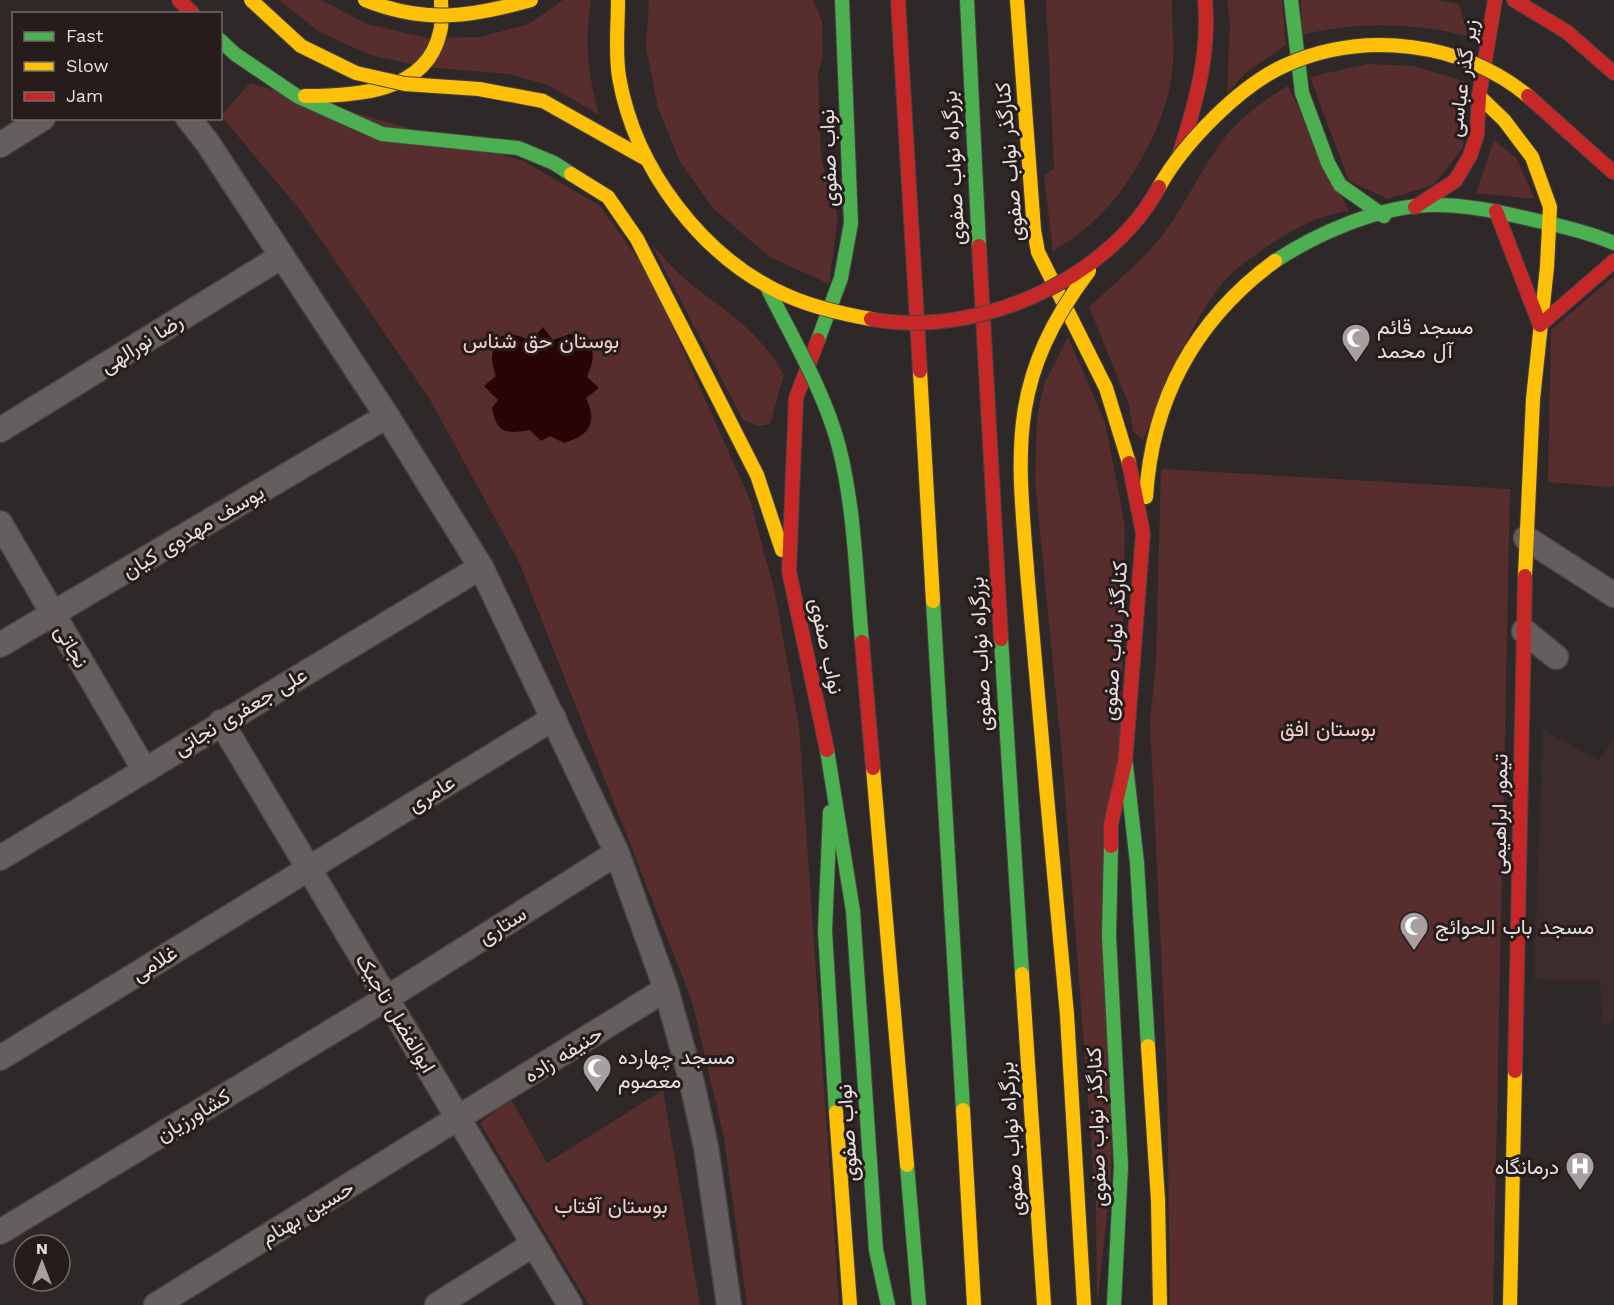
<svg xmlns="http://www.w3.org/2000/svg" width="1614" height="1305" viewBox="0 0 1614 1305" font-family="'Work Sans',Vazirmatn,sans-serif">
<rect width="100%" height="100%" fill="#2e2828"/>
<path fill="#3d2c2c" d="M 1543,729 L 1599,761 L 1614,737 L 1614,1020 L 1603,1026 L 1600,980 L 1534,979 Z"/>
<g fill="#582d2e">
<path d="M 279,0 L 321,0 L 367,24 L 427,38 L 480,37 L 529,24 L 563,0 L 591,0 C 585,46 587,70 599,115 L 548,85 L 509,74 L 425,67 L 370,55 L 318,31 Z"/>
<path d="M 649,0 L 813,0 L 822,21 L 823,55 L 818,73 L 821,158 L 838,217 L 829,284 L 768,256 L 713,208 L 680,162 L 658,108 L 646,47 Z"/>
<path d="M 1046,0 L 1172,0 C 1172,21 1174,43 1173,64 C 1170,117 1132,187 1093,222 C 1081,233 1066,242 1053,252 L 1044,175 L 1054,168 Z"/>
<path d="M 1227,0 L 1282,0 L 1286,45 L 1247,72 L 1227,93 L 1230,22 Z"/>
<path d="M 1301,0 L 1436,0 L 1459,4 L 1468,36 C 1411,23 1360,21 1302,35 Z"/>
<path d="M 1366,64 L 1415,66 L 1466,82 L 1463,148 L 1433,185 L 1388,199 L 1349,181 L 1310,77 Z"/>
<path d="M 250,83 L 524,161 L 600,206 L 649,274 L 750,500 L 775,593 L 799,726 L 839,1305 L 747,1305 L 724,1138 L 692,1001 L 519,562 L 429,398 L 301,211 L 221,116 Z"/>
<path d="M 1288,86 L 1349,211 C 1320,215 1299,226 1274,242 C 1258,253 1241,264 1227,278 C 1191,317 1165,391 1143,440 L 1133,431 L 1129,405 L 1089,307 C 1114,283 1143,261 1164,233 C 1184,206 1198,176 1217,148 C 1235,121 1261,102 1288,86 Z"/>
<path d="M 1494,140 L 1516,158 L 1535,199 L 1476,193 Z"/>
<path d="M 652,245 C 663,256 673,269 685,279 C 727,314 755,325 784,375 L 770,424 L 759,426 L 743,420 Z"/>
<path d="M 1614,276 L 1614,485 L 1611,487 L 1548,482 L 1551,330 Z"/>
<path d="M 1068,337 L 1105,422 L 1125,526 L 1111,1179 L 1097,1305 L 1096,1205 L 1062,755 L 1035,481 L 1037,418 L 1044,384 Z"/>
<path d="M 1161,469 L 1510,489 L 1493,1305 L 1170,1305 L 1167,1075 L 1150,723 L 1156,661 Z"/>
<path d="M 663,1090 L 700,1305 L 589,1305 L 480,1123 L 511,1099 L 547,1163 Z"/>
</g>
<path fill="#280405" d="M 543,327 L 553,340 L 570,334 L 582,334 C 596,351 595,357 587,377 L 599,388 L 586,398 C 598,424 589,435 564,443 L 550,436 L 541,441 L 530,430 C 506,434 497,434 492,408 L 498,400 L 484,386 L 496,376 C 490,359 490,352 501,336 L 515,335 L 532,340 Z"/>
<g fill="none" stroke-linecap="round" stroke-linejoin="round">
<g stroke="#484343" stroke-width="27">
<g id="street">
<path d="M 188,118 L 207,142 L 387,416 L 481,567 L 617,853 L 666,989 L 692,1083 L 706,1147 L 729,1305"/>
<path d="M 0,145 L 43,118"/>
<path d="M 0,430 L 282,256"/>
<path d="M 0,523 L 144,769"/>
<path d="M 1526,538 L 1614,595"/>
<path d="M 1524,631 L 1556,657"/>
<path d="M 0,645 L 387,416"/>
<path d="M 221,722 L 570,1305"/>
<path d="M 0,858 L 481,567"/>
<path d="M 0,1058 L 554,718"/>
<path d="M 0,1232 L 387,998 L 617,853"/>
<path d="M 156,1305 L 666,989"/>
<path d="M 437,1305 L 534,1244"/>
</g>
</g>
<g stroke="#484343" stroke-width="16">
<g id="fast">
<path d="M 967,0 L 979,246"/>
<path d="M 1291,0 L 1302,93 L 1328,163 L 1340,185 L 1384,216"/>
<path d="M 220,40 L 235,54 L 297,96 L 382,134 L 518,148 L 554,163 L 571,174"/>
<path d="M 1275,261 C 1318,233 1377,207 1430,205 C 1465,204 1500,212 1534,220 C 1562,226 1588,232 1614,243"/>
<path d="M 818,340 L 841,278 L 851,223 L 842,0"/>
<path d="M 933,601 L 963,1110"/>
<path d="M 1001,639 L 1022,974"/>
<path d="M 827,750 L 853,911 L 876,1250 L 888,1305"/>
<path d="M 1126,765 L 1137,863 L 1148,1046"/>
<path d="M 830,812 L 825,931 L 836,1112"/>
<path d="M 1111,846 L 1109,936 L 1121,1166 L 1114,1305"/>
<path d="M 907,1165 L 919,1305"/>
</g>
</g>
<g stroke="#484343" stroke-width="16">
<g id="slow">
<path d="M 1017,0 L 1034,230 L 1038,252 L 1106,388 L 1129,463"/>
<path d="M 305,96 C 355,96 427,93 440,32 C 443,22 441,11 441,0"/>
<path d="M 1479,96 L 1504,120 L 1532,157 L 1550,207 L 1547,267 L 1533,399 L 1525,576"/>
<path d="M 571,174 L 608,197 L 637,239 L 757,475 L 782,550"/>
<path d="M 920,371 L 933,601"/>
<path d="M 1146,497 C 1152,398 1195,320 1275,261"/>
<path d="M 873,768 L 907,1165"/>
<path d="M 1046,786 L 1067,1015 L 1084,1305"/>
<path d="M 1022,974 L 1044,1305"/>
<path d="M 1148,1046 L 1158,1200 L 1160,1305"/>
<path d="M 963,1110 L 974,1305"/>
<path d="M 836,1112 L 850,1305"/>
<path d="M 1510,1305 L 1515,1071"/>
</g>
</g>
<g stroke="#484343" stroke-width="16">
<g id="jam">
<path d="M 179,0 L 193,14"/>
<path d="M 898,0 L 920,371"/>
<path d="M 1514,0 L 1567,32 L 1614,73"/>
<path d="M 1180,153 C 1196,102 1210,54 1205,0"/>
<path d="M 1415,207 L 1455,181 L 1470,156 L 1477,134 L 1479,96 L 1495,0"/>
<path d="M 1496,211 L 1540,325 L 1614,261"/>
<path d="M 979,246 L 1001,639"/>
<path d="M 818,340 L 796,398 L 789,571 L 827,750"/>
<path d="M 1111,846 L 1111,824 L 1125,763 L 1143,533 L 1129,463"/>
<path d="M 1515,1071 L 1525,576"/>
</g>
</g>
<use href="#street" stroke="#645e5e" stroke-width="24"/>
<use href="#fast" stroke="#4caf50" stroke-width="14"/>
<use href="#slow" stroke="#ffc107" stroke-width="14"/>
<use href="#jam" stroke="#c62828" stroke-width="14"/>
<g stroke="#484343" stroke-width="16" stroke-linecap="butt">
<path id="fast-bridge" d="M 766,285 C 792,338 824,390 839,447 C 855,510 856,578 862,642"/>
</g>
<g stroke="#484343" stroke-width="16" stroke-linecap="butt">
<g id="slow-bridge">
<path d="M 251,0 L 301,46 L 356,73 L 405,84 L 479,89 L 543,101 L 646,159"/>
<path d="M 365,0 C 425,24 471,17 531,0"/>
<path d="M 618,0 C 618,26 615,52 619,77 C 635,169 703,259 788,296 C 815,308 843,314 871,319"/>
<path d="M 1159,187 C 1183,144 1240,85 1286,65 C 1365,30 1462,42 1528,96"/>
<path d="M 1046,786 C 1040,718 1034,650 1028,582 C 1018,453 1005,382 1089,271"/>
</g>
</g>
<g stroke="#484343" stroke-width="16" stroke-linecap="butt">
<g id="jam-bridge">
<path d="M 1528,96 L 1614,173"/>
<path d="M 871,319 C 975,339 1109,280 1159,187"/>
<path d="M 862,642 L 873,768"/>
</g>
</g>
<use href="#fast-bridge" stroke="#4caf50" stroke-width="14"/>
<use href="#slow-bridge" stroke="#ffc107" stroke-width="14"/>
<use href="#jam-bridge" stroke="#c62828" stroke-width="14"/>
</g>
<defs>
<g id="mosque-pin" transform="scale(1.5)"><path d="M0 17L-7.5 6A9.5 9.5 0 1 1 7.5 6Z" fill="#a7a0a0" stroke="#271c1c"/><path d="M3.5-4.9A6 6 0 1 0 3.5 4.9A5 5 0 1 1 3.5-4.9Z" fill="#fff"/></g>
<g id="hospital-pin" transform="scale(1.5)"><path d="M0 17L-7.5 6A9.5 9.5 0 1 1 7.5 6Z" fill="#a7a0a0" stroke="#271c1c"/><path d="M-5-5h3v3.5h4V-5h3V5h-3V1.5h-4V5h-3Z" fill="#fff"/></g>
</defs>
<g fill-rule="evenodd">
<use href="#mosque-pin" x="1356" y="338"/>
<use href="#mosque-pin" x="1414" y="926"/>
<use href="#mosque-pin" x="597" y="1068"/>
<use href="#hospital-pin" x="1580" y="1166"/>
</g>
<g text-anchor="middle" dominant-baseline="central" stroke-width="6" stroke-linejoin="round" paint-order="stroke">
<g font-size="21" fill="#e8e0e0" stroke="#271c1c">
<text transform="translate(1462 78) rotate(-82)">زیر گذر عباسی</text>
<text transform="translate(828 158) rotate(-92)">نواب صفوی</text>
<text transform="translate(1009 162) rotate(-95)">کنارگذر نواب صفوی</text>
<text transform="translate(953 168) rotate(-93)">بزرگراه نواب صفوی</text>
<text transform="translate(141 343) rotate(-32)">رضا نورالهی</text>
<text transform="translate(193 531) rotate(-31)">یوسف مهدوی کیان</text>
<text transform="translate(1114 641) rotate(-86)">کنارگذر نواب صفوی</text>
<text transform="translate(72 646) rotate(60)">نجاتی</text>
<text transform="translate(827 646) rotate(78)">نواب صفوی</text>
<text transform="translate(980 654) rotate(-93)">بزرگراه نواب صفوی</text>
<text transform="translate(240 711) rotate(-31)">علی جعفری نجاتی</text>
<text transform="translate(431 793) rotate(-32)">عامری</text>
<text transform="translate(1499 814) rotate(-89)">تیمور ابراهیمی</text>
<text transform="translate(502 925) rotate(-32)">ستاری</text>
<text transform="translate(154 963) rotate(-32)">غلامی</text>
<text transform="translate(396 1013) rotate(59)">ابوالفضل تاجیک</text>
<text transform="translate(563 1054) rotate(-32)">حنیفه زاده</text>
<text transform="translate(193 1115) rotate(-31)">کشاورزیان</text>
<text transform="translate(1096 1127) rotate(-92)">کنارگذر نواب صفوی</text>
<text transform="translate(847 1133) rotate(-94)">نواب صفوی</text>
<text transform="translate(1011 1139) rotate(-94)">بزرگراه نواب صفوی</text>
<text transform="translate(307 1212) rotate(-31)">حسین بهنام</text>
</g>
<g font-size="21" fill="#e8e0e0" stroke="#271c1c" text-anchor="start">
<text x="1377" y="326">مسجد قائم<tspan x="1377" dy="24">آل محمد</tspan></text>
<text x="1435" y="926">مسجد باب الحوائج</text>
<text x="618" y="1056">مسجد چهارده<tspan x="618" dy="24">معصوم</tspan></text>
<text x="1559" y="1166" text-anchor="end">درمانگاه</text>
</g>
<g font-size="21" fill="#f5cfce" stroke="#271c1c">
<text x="541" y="340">بوستان حق شناس</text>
<text x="1328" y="728">بوستان افق</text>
<text x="611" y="1205">بوستان آفتاب</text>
</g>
</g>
<rect x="12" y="12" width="210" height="108" fill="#271c1c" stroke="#746a6a" stroke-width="1.5"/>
<rect x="24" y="32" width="30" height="9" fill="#4caf50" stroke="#746a6a" stroke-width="1.5"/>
<text x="66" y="42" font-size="18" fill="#e8e0e0">Fast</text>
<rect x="24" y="62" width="30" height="9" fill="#ffc107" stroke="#746a6a" stroke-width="1.5"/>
<text x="66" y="72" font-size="18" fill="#e8e0e0">Slow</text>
<rect x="24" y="92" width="30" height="9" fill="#c62828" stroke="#746a6a" stroke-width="1.5"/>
<text x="66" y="102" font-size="18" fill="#e8e0e0">Jam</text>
<g transform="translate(42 1263)"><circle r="28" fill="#271c1c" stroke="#746a6a" stroke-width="1.5"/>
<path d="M0-4.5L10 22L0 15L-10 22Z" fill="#a7a0a0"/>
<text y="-9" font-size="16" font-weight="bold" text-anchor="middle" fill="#e8e0e0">N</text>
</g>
</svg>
